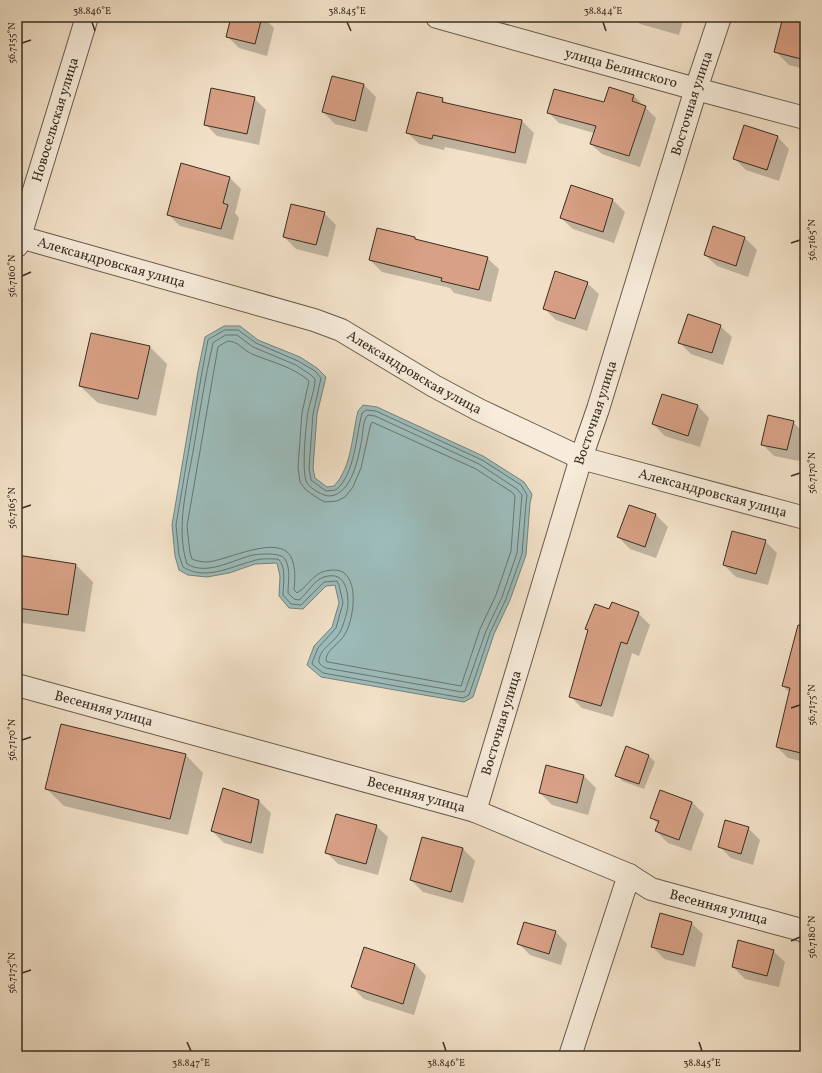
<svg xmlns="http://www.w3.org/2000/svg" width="822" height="1073" viewBox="0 0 822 1073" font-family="Vollkorn,serif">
<rect width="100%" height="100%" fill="#f2e1c8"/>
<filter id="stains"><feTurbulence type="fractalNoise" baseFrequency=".005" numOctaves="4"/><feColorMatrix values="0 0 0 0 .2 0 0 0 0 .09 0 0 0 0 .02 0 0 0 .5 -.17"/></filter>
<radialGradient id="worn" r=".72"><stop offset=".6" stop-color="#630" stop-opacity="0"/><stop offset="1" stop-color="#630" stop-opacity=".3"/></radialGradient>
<path fill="#9cbcbb" stroke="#74837d" d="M 224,326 L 240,326 L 258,340 L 300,357 L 317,368 L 326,377 L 317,414 L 313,468 L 315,478 L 327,487 L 334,486 C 352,467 352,435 358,411 L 363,405 L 377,407 L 483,456 L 524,482 L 532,494 L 530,503 L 526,555 L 510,600 L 494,634 L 473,697 L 464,702 L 321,677 L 307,665 L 314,646 L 332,627 L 339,603 L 335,585 L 326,586 L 303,609 L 289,608 L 279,596 L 280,576 L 277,563 L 255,564 L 229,573 L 207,577 L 188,575 L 179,570 L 175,556 L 172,525 L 198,371 L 205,337 Z"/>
<g fill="#0003">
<path d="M 232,17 L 263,17 L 274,28 L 267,56 L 239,48 L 227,36 Z"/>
<path d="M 632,17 L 684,17 L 679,35 L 640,24 Z"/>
<path d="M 784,17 L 805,17 L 805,69 L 789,65 L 776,52 Z"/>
<path d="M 333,77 L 364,85 L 376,97 L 367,132 L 335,124 L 323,112 Z"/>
<path d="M 634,96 L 656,118 L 640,167 L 602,154 L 591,144 L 594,133 L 559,123 L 548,112 L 604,104 Z"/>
<path d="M 254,98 L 266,110 L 259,145 L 217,136 L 205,124 Z"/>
<path d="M 442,99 L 448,105 L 522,121 L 534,133 L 526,164 L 445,147 L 444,150 L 419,144 L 407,132 Z"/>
<path d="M 778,137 L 789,149 L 779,181 L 746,170 L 734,158 Z"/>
<path d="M 230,178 L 241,189 L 235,213 L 239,218 L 233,240 L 180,226 L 168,214 Z"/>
<path d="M 571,186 L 613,200 L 625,212 L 614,243 L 573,229 L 561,218 Z"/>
<path d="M 324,213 L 336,225 L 328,257 L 296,249 L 284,237 Z"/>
<path d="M 714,228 L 745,238 L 757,250 L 748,277 L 717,266 L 705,255 Z"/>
<path d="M 415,238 L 418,241 L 487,258 L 499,269 L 491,302 L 454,293 L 450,288 L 382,272 L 370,260 Z"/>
<path d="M 587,283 L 599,294 L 587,331 L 556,320 L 544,308 Z"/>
<path d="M 720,326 L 732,337 L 723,365 L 691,354 L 679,342 Z"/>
<path d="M 150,347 L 167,364 L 156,416 L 98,403 L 80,386 Z"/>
<path d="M 698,406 L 709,418 L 700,447 L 665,436 L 653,424 Z"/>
<path d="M 793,422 L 805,434 L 799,461 L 774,456 L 762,444 Z"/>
<path d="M 629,506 L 656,515 L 668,527 L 656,558 L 630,549 L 618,537 Z"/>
<path d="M 765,541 L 777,553 L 768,585 L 736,577 L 724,565 Z"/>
<path d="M 17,556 L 75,564 L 93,582 L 85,632 L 23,623 L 17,617 Z"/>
<path d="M 610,611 L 638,613 L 650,625 L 639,656 L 632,653 L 613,717 L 582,708 L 570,696 L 589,631 L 587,629 Z"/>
<path d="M 805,659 L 805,762 L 788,758 L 777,747 L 790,693 L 783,686 Z"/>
<path d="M 627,748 L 649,756 L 655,762 L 644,789 L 622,781 L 617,775 Z"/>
<path d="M 186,755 L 203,773 L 188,835 L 64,806 L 46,788 Z"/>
<path d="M 547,767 L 584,776 L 596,788 L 588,815 L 552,805 L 540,793 Z"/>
<path d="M 224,790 L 259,801 L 271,813 L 263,854 L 224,843 L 212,831 Z"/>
<path d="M 692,802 L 704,814 L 691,851 L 668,843 L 656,831 L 659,825 L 652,818 Z"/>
<path d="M 376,826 L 388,837 L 378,875 L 338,864 L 326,852 Z"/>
<path d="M 748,828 L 760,840 L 753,865 L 731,858 L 719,846 Z"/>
<path d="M 423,838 L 463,849 L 475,861 L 463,903 L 423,892 L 411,880 Z"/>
<path d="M 691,923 L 703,934 L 695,967 L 664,959 L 653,947 Z"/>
<path d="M 556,932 L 567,944 L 561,965 L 530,955 L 518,943 Z"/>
<path d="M 773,951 L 785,962 L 779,987 L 745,979 L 733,967 Z"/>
<path d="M 415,964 L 426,976 L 414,1015 L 364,999 L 352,987 Z"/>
<path d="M 625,1053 L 638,1056 L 624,1056 Z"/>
</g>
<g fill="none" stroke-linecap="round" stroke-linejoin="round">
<g stroke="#6a756e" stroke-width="1">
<path d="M 225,330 L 238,330 L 256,343 L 298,361 L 315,371 L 321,378 L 313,414 L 309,468 L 311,480 L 326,491 L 336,490 C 355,474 356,436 362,413 L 366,410 L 376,411 L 482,460 L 521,485 L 527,495 L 526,503 L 522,554 L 506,599 L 490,633 L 469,695 L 463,698 L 323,673 L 313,665 L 312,663 L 318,648 L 336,628 L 343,603 L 339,585 L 337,581 L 324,582 L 301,605 L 291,604 L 283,595 C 283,585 287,566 278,559 C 270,559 260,558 253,561 C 230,567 205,581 183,567 L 179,555 L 176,525 L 202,372 L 208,340 Z"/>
<path d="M 226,335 L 237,335 L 253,347 L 296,365 L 311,375 L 315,379 C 315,390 310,401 308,412 C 306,424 301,474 307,483 C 311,489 323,496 330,496 C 352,494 359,456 362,438 C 363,431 363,420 368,415 L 375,416 L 479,464 L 517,489 L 522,495 L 517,553 L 502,597 L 486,631 L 465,691 L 462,692 L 326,668 C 322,666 318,664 319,659 C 322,646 336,642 341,630 C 344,623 348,611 348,603 C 348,587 343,571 324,577 C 314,580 307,594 299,600 L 294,599 L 288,593 C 288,582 291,569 285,559 C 281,552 260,554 253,555 C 232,560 207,576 187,564 C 175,528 188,482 194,446 C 200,411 205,377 213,343 Z"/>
<path d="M 228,341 C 238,341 243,350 252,354 C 271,362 294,367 309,381 L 302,413 L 298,467 L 300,482 L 306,490 L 319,499 L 325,502 L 337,501 L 345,497 L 353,487 L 361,468 L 370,427 L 372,422 L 476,469 L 513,493 L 515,496 L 511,551 L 496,595 L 480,629 L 461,686 L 328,662 L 326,661 C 325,650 340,644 345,634 C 353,621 359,584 344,573 C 340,570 336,570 332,570 C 313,571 311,584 297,593 L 294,590 C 295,580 296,567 291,557 C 279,533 226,561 207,562 C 202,562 196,561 192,559 L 190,553 L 187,526 L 218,347 Z"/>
</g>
</g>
<g fill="#d8a085" stroke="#392e21">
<path d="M 231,17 L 262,17 L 255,44 L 226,37 Z"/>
<path d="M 783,17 L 805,17 L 805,60 L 774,52 Z"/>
<path d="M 332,76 L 364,84 L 355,121 L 322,112 Z"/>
<path d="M 609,87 L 634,95 L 632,101 L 646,106 L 629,156 L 590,144 L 596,126 L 547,113 L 554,89 L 604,102 Z"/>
<path d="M 211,88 L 255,97 L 247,134 L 204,125 Z"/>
<path d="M 417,92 L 443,98 L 442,102 L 522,120 L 515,153 L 433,135 L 432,139 L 406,133 Z"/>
<path d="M 744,125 L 778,136 L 767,170 L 733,159 Z"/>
<path d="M 181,163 L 230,177 L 223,203 L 228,205 L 221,229 L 167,215 Z"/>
<path d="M 571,185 L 613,199 L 603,232 L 560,218 Z"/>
<path d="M 291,204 L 325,212 L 316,245 L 283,237 Z"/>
<path d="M 713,226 L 745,237 L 736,266 L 704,255 Z"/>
<path d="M 377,228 L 415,237 L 415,239 L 488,257 L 479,290 L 441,281 L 442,278 L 369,260 Z"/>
<path d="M 555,271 L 588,282 L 575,319 L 543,309 Z"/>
<path d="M 688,314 L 721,325 L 712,353 L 678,343 Z"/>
<path d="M 91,333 L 150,346 L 138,399 L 79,386 Z"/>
<path d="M 662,394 L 698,405 L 688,436 L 652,424 Z"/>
<path d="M 768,415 L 794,421 L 787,450 L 761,445 Z"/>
<path d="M 629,505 L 656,514 L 645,547 L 617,537 Z"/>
<path d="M 732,531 L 766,540 L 756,574 L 723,565 Z"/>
<path d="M 17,555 L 76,564 L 68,615 L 17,608 Z"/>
<path d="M 612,602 L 639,612 L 627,644 L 621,642 L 601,706 L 569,697 L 588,630 L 585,629 L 595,604 L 609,609 Z"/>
<path d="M 798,625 L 805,626 L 805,754 L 776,747 L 790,688 L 782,686 Z"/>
<path d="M 61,724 L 186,754 L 170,819 L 45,789 Z"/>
<path d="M 626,746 L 649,755 L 639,784 L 615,776 Z"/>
<path d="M 546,765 L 584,775 L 577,803 L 539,793 Z"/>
<path d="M 223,788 L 259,800 L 251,843 L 211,831 Z"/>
<path d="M 660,790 L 692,802 L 679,840 L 655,831 L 659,821 L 650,818 Z"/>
<path d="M 336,814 L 377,825 L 366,864 L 325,853 Z"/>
<path d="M 725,820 L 749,827 L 741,854 L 718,847 Z"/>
<path d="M 422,837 L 463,848 L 451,892 L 410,880 Z"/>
<path d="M 660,913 L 692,922 L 683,955 L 651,947 Z"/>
<path d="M 524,922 L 556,931 L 549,954 L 517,944 Z"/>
<path d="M 738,940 L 774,950 L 767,976 L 732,967 Z"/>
<path d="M 364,947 L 415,964 L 403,1004 L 351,987 Z"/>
</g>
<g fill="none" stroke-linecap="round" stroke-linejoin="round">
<g stroke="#675b4b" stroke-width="24">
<g id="minor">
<path id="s1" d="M 437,17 L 696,89 L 805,118"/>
<path id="s2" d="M 20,237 L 314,320 L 341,330 L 434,386 L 479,410 L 581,458 L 805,518"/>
<path id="s3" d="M 17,246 L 87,17"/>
<path id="s4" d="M 17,685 L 475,811 L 629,875 L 651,889 L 805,931"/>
<path id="s5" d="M 475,811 L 581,458 L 598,409 L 696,89 L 720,17"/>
<path d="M 570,1056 L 629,875"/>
</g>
</g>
<use href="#minor" stroke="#f7ecdb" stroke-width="22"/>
</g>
<path fill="none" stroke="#392e21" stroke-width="1.5" d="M 92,22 L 95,31M 347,22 L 351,31M 603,22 L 606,31M 22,43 L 31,40M 791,243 L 800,240M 22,276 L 31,272M 791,476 L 800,473M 22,508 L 31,505M 791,708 L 800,705M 22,740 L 31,737M 791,941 L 800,937M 22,973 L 31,970M 187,1042 L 191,1051M 443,1042 L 446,1051M 699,1042 L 702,1051"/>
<g text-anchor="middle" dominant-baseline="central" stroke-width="3.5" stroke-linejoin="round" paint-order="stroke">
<g font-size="14" fill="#392e21" stroke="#f7ecdb">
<text stroke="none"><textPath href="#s1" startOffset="191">улица Белинского</textPath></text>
<text stroke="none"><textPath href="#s5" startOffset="740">Восточная улица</textPath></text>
<text stroke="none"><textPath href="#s3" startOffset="132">Новосельская улица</textPath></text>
<text stroke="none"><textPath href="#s2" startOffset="95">Александровская улица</textPath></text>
<text stroke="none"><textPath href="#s2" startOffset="419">Александровская улица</textPath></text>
<text stroke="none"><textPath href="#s5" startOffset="416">Восточная улица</textPath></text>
<text stroke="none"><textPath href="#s2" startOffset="743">Александровская улица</textPath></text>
<text stroke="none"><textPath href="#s4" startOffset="90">Весенняя улица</textPath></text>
<text stroke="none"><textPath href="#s5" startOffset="92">Восточная улица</textPath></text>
<text stroke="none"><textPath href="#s4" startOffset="414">Весенняя улица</textPath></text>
<text stroke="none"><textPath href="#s4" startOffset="738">Весенняя улица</textPath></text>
</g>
</g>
<rect width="822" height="1073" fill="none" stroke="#f2e1c8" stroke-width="44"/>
<rect x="22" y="22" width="778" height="1029" fill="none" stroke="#392e21" stroke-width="1.5"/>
<g font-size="10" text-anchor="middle" fill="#392e21">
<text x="92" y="14">38.846°E</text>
<text x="347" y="14">38.845°E</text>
<text x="603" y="14">38.844°E</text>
<text transform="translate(11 43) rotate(-90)" y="4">56.7155°N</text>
<text transform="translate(811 240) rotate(-90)" y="4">56.7165°N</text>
<text transform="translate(11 276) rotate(-90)" y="4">56.7160°N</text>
<text transform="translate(811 473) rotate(-90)" y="4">56.7170°N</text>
<text transform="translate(11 508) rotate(-90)" y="4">56.7165°N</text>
<text transform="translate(811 705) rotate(-90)" y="4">56.7175°N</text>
<text transform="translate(11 740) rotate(-90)" y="4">56.7170°N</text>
<text transform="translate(811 937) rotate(-90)" y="4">56.7180°N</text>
<text transform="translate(11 973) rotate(-90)" y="4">56.7175°N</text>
<text x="191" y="1066">38.847°E</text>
<text x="446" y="1066">38.846°E</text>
<text x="702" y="1066">38.845°E</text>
</g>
<rect width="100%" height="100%" filter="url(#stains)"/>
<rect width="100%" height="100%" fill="url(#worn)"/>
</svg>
